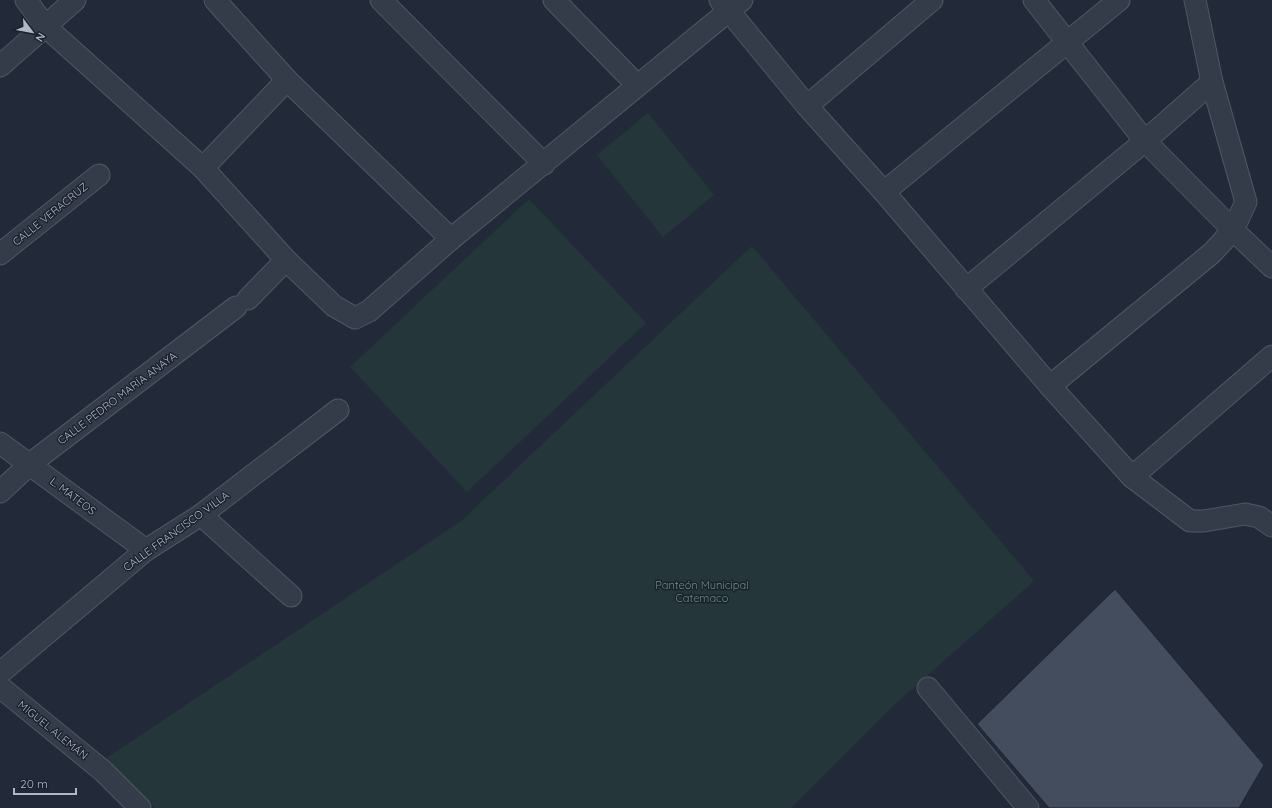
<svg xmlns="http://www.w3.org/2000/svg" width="1272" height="808" viewBox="0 0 1272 808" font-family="Quicksand,sans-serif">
<rect width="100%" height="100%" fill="#222a39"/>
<g fill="#24363a">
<path d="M 648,113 L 714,195 L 663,237 L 597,155 Z"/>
<path d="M 529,199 L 646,323 L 467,492 L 350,367 Z"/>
<path d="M 752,246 L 1034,581 L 894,705 L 791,808 L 155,808 L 102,761 L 461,521 Z"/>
</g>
<path fill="#434d5e" stroke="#1d2330" d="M 1115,589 L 1264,765 L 1239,808 L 1049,808 L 977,724 Z"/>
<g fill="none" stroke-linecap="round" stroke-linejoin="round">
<g stroke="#505764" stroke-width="23">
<g id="minor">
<path d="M 26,0 L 45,26 L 203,168 L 286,260 L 334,306 L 355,318 L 369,311 L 451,239 L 742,0"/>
<path d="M 215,0 L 287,80 L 451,239"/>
<path d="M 381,0 L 544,164"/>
<path d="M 554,0 L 637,85"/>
<path d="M 720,0 L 807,106 L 884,192 L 1050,386 L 1132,477 L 1190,521 L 1204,521 L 1245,514 L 1259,517 L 1272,526"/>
<path d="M 1034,0 L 1145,141 L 1233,230 L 1212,253 L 1050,386"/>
<path d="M 1195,0 L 1212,82 L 1246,202 L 1233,230 L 1272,267"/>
<path d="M 0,66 L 75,0"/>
<path d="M 807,106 L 932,0"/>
<path d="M 203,168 L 287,80"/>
<path d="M 884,192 L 1119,0"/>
<path d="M 0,254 L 99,175"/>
<path d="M 966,289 L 1145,141 L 1212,82"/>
<path d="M 248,299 L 286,260"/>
<path d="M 0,443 L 146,550"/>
<path d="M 1132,477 L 1272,356"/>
<path d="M 0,492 L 30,464 L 236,307"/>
<path d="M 201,515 L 291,596"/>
<path d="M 0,673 L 146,550 L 201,515 L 338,410"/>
<path d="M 0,687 L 103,771 L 140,808"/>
<path d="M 928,688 L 1028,808"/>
</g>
</g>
<use href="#minor" stroke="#353c49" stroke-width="21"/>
</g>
<g text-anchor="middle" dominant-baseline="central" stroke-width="3" stroke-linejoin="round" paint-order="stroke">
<g font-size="11" fill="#b0b7c5" stroke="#1b212e">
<text transform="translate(50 214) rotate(-39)">CALLE VERACRUZ</text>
<text transform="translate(117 398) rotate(-37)">CALLE PEDRO MARÍA ANAYA</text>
<text transform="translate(73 496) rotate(37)">L. MATEOS</text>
<text transform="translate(176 531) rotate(-36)">CALLE FRANCISCO VILLA</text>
<text transform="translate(53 730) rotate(39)">MIGUEL ALEMÁN</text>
</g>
<g font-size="11" fill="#689675" stroke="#1b212e">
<text x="702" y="585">Panteón Municipal<tspan x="702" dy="13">Catemaco</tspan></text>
</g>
</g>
<g transform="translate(32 32) rotate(122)" stroke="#1b212e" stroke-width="3" paint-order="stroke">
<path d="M0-3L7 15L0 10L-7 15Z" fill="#b0b7c5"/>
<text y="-6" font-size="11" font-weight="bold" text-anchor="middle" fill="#b0b7c5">N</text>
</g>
<path d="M14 788v6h62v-6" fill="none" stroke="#b0b7c5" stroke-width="2"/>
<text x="20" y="788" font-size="12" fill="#b0b7c5" stroke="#1b212e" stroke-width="3" paint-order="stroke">20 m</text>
</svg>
